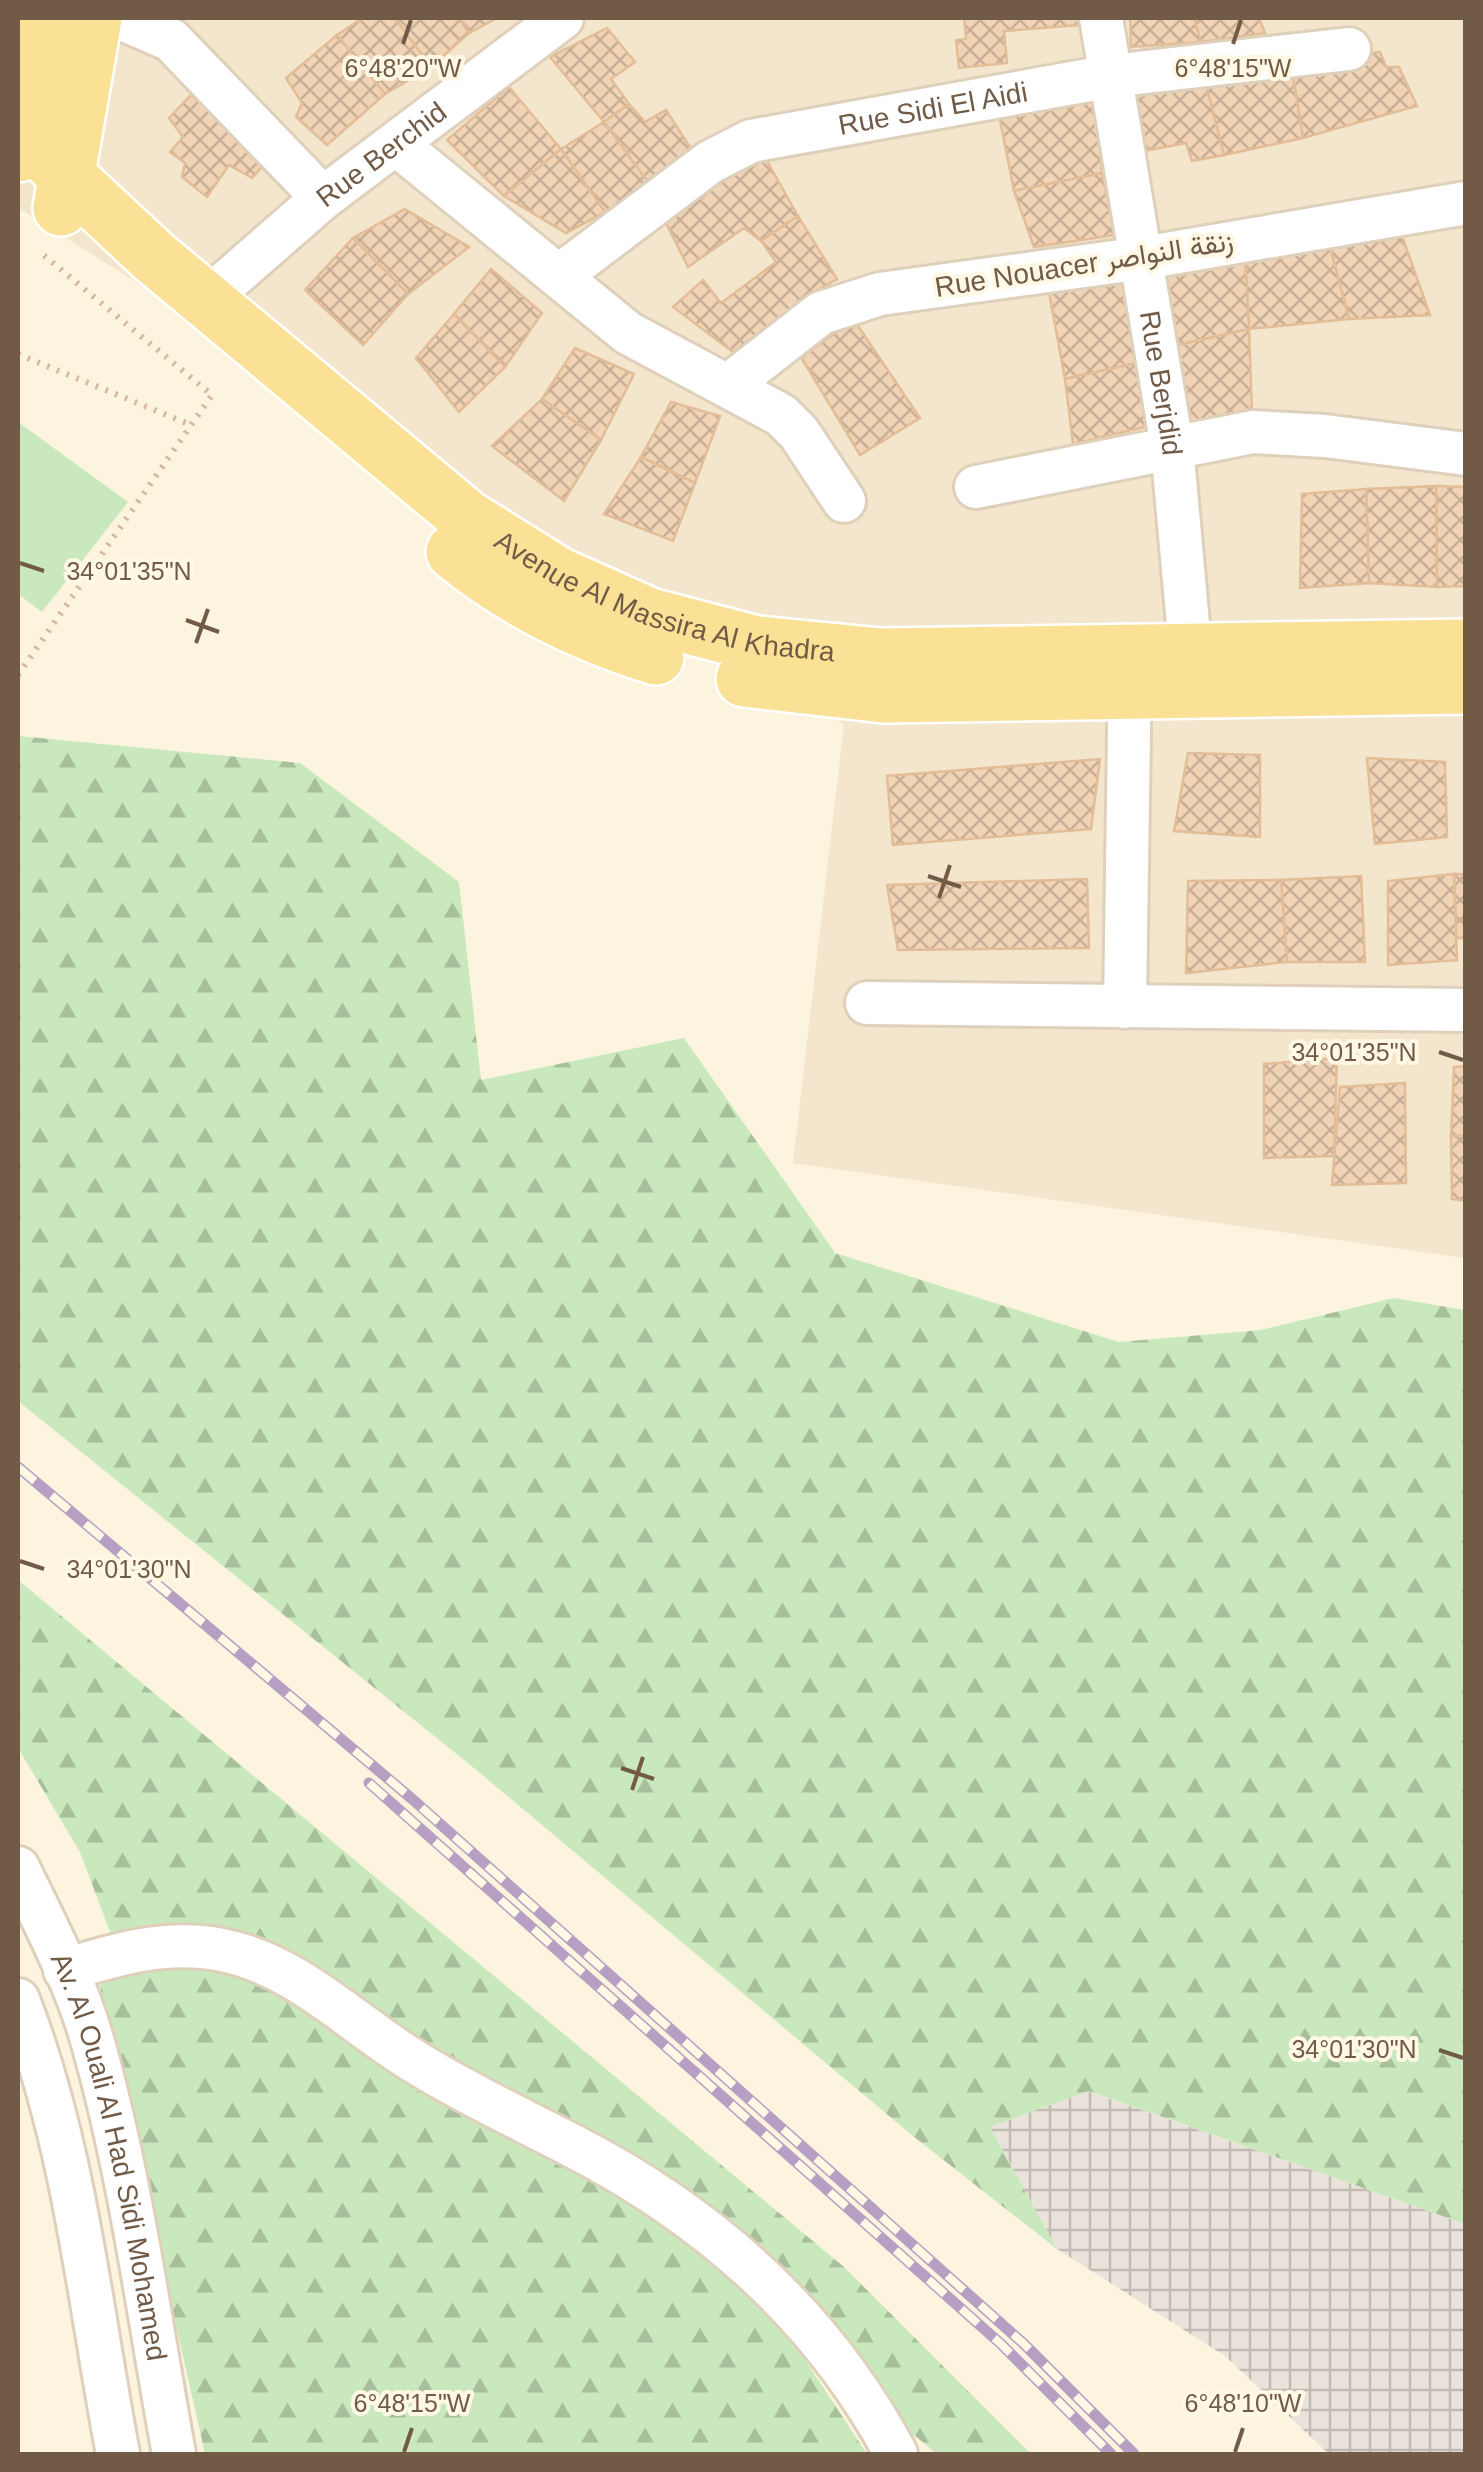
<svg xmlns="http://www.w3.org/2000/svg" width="1483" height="2472" viewBox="0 0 1483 2472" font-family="Arial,Vazirmatn,sans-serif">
<defs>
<pattern id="industrial-grid" width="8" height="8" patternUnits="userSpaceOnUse" patternTransform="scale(2.5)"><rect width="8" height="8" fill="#eae3db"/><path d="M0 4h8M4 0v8" fill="none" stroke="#c2bbb3"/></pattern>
<pattern id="forest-firs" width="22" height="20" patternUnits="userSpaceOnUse" patternTransform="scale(2.5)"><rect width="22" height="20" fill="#cae8be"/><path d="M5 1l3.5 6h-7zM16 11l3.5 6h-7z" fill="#a8bf9c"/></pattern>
<pattern id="building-cross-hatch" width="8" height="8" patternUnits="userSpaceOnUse" patternTransform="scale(2.5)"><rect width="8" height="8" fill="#f1d4b6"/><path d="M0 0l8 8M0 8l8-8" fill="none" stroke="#c8af96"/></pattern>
</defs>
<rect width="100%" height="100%" fill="#fcf4de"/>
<path fill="#f3e6cd" d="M 18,18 L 1465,18 L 1465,1258 L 793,1163 L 844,724 L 18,208 Z"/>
<path fill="url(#industrial-grid)" d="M 1088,2091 L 1465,2224 L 1465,2454 L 1329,2454 L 1225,2356 L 1057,2249 L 990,2127 Z"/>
<path fill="#cae8be" d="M 18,422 L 128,502 L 42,612 L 18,594 Z"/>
<g fill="url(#forest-firs)">
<path d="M 18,736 L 300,763 L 459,882 L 481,1080 L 684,1038 L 835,1253 L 1119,1342 L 1261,1330 L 1394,1298 L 1465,1310 L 1465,2224 L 1089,2091 L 990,2127 L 1057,2249 L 913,2136 L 474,1768 L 18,1401 Z"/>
<path d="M 18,1580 L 844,2267 L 1031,2454 L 937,2454 L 914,2435 L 907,2440 L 870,2377 L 451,2064 L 320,1972 L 112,1937 L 80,1852 L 18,1748 Z"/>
<path d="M 164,1963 L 259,1974 L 675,2227 L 758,2302 L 796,2346 L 867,2454 L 205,2454 L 98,1977 Z"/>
</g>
<g fill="url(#building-cross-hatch)" stroke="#e3bd97" stroke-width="2.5">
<path d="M 363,18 L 395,18 L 431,67 L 385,94 L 337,35 Z"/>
<path d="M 395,18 L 459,18 L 469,33 L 431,67 Z"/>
<path d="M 459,18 L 497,18 L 469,33 Z"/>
<path d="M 964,18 L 1079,18 L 1079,25 L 1004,31 L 1007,63 L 959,68 L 956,40 L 966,39 Z"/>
<path d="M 1130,18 L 1194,18 L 1201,42 L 1131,47 Z"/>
<path d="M 1194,18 L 1259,18 L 1265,33 L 1201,42 Z"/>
<path d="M 607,28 L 635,62 L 611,79 L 629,104 L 604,122 L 550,57 Z"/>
<path d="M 337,35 L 385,94 L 327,145 L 296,117 L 302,103 L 286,78 Z"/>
<path d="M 1380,52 L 1386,67 L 1399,67 L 1417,106 L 1303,138 L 1291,65 Z"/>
<path d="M 1291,65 L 1303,138 L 1224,155 L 1206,85 Z"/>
<path d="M 1206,85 L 1224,155 L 1192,161 L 1186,143 L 1144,151 L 1132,96 Z"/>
<path d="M 509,87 L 561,149 L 504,196 L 447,140 Z"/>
<path d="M 191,95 L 268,160 L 252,178 L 229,165 L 207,197 L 182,177 L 185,163 L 170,152 L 183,137 L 169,118 Z"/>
<path d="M 1095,97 L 1102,173 L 1014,191 L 999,115 Z"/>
<path d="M 629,104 L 645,122 L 666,110 L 695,155 L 650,185 L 604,122 Z"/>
<path d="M 604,122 L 650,185 L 605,212 L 561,149 Z"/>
<path d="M 561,149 L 605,212 L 566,233 L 504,196 Z"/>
<path d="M 763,154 L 798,216 L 761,241 L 744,228 L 688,267 L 665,221 Z"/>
<path d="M 1102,173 L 1115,235 L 1034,247 L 1014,191 Z"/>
<path d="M 405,209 L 469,247 L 408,294 L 353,238 Z"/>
<path d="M 798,216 L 837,279 L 809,295 L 805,311 L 776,331 L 764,329 L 733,352 L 673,307 L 703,280 L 721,303 L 776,262 L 761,241 Z"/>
<path d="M 1401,233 L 1430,315 L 1349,319 L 1330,247 Z"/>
<path d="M 353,238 L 408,294 L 363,345 L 305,290 Z"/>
<path d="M 1330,247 L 1349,319 L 1249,329 L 1245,257 Z"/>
<path d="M 1245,257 L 1249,329 L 1178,345 L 1163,272 Z"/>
<path d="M 491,269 L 542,313 L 505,367 L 454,314 Z"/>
<path d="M 1125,280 L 1141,362 L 1065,379 L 1049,292 Z"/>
<path d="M 454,314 L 505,367 L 459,412 L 416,358 Z"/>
<path d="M 854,320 L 920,418 L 860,455 L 801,357 Z"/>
<path d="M 1249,329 L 1252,415 L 1188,423 L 1178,345 Z"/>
<path d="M 575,348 L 634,374 L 601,440 L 542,399 Z"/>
<path d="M 1141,362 L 1152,425 L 1073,444 L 1065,379 Z"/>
<path d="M 542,399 L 601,440 L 564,501 L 492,446 Z"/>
<path d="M 671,402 L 720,416 L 695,483 L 641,457 Z"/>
<path d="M 641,457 L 695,483 L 673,541 L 604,514 Z"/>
<path d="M 1436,486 L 1466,487 L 1466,586 L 1437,587 Z"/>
<path d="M 1436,486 L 1437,587 L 1369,583 L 1366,489 Z"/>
<path d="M 1366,489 L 1369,583 L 1300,588 L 1302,494 Z"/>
<path d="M 1188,753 L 1260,755 L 1260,837 L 1174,831 Z"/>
<path d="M 1367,758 L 1445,762 L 1447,837 L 1375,844 Z"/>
<path d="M 1100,759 L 1091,829 L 893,845 L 887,776 Z"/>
<path d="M 1454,874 L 1466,874 L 1466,938 L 1456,938 Z"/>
<path d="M 1454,874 L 1457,960 L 1388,965 L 1388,881 Z"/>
<path d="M 1361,876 L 1365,962 L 1287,962 L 1281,880 Z"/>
<path d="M 1087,879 L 1089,948 L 898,950 L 887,885 Z"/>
<path d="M 1281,880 L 1287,962 L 1186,973 L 1188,881 Z"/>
<path d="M 1337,1058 L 1334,1156 L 1264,1158 L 1264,1064 Z"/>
<path d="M 1466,1066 L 1466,1136 L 1451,1136 L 1454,1067 Z"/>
<path d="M 1405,1083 L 1406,1183 L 1332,1185 L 1340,1087 Z"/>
<path d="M 1451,1136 L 1466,1136 L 1466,1201 L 1452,1199 Z"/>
</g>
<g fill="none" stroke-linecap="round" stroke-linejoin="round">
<g stroke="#dfd0bb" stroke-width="48">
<g id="minor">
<path d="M 120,18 L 171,40 L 323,198"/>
<path id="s1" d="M 1101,18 L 1172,446 L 1193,680"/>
<path d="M 396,144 L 628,333 L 781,415 L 799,433 L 844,501"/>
<path id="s2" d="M 559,276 L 710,162 L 751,141 L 1111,76 L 1349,49"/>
<path id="s3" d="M 206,300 L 323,198 L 562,18"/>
<path d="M 729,385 L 821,313 L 880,294 L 1143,258 L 1466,203"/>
<path d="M 976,487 L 1253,432 L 1325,436 L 1466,454"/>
<path d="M 867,1003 L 1466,1010"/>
<path d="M 1125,1007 L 1130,662"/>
<path id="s4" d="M 18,1868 C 45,1924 76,1982 93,2043 C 131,2177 149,2318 174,2454"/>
<path d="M 65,1970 C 117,1954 167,1939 222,1950 C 298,1965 352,2024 417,2063 C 467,2094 519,2118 571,2145 C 709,2216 823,2317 896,2454"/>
<path d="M 18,2000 C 75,2147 89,2301 118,2454"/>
</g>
</g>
<g stroke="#fff" stroke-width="60">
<g id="major">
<path id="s5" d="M 18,130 L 154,257 L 467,518 L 558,575 L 650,616 L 757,644 L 881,656 L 1466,647"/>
<path d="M 18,154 L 48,18"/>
<path d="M 61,208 L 94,18"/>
<path d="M 454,552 C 514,601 582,634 656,657"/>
<path d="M 744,679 L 884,695 L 1466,686"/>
</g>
</g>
<g stroke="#d5b89a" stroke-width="6" stroke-dasharray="2.5 8" stroke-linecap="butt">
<path d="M 18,354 L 191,425"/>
<path d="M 18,675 L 212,395 L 41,253"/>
</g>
<use href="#minor" stroke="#fff" stroke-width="42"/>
<use href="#major" stroke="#fbe196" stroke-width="55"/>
<g stroke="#b79fc3" stroke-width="11">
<g id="rail">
<path d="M 18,1467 L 411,1798 L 1023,2343 L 1134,2454"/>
<path d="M 369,1783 L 1001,2344 L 1111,2454"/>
</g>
</g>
<use href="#rail" stroke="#fff8e4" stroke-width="8" stroke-dasharray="22" stroke-linecap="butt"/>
</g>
<path fill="none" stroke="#715b47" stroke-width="4" d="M 403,44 L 411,20M 1233,44 L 1241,20M 20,563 L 44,571M 186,620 L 219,632M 196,643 L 208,609M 928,876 L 961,887M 939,898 L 950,865M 1439,1052 L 1463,1060M 20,1561 L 44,1569M 621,1768 L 654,1779M 632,1790 L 643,1757M 1439,2050 L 1463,2058M 404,2452 L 412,2428M 1235,2452 L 1243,2428"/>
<g text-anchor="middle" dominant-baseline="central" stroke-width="8" stroke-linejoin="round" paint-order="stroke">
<g font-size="28" fill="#715b47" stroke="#fff8e4">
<text stroke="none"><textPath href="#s2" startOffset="420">Rue Sidi El Aidi</textPath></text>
<text stroke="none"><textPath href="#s3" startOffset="228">Rue Berchid</textPath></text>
<text transform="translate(1084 264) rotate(-9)">Rue Nouacer زنقة النواصر</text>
<text stroke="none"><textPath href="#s1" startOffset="370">Rue Berjdid</textPath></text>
<text stroke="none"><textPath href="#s5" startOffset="810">Avenue Al Massira Al Khadra</textPath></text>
<text stroke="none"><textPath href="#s4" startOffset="305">Av. Al Ouali Al Had Sidi Mohamed</textPath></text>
</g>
</g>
<g font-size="25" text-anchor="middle" fill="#715b47" stroke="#fff8e4" stroke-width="8" stroke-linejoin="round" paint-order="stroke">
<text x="1233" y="77">6°48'15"W</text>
<text x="403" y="77">6°48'20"W</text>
<text x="129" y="580">34°01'35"N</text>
<text x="1354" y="1061">34°01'35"N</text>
<text x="129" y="1578">34°01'30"N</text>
<text x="1354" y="2058">34°01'30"N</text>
<text x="412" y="2412">6°48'15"W</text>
<text x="1243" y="2412">6°48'10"W</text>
</g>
<rect width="1483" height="2472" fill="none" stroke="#715b47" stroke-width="40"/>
</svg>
